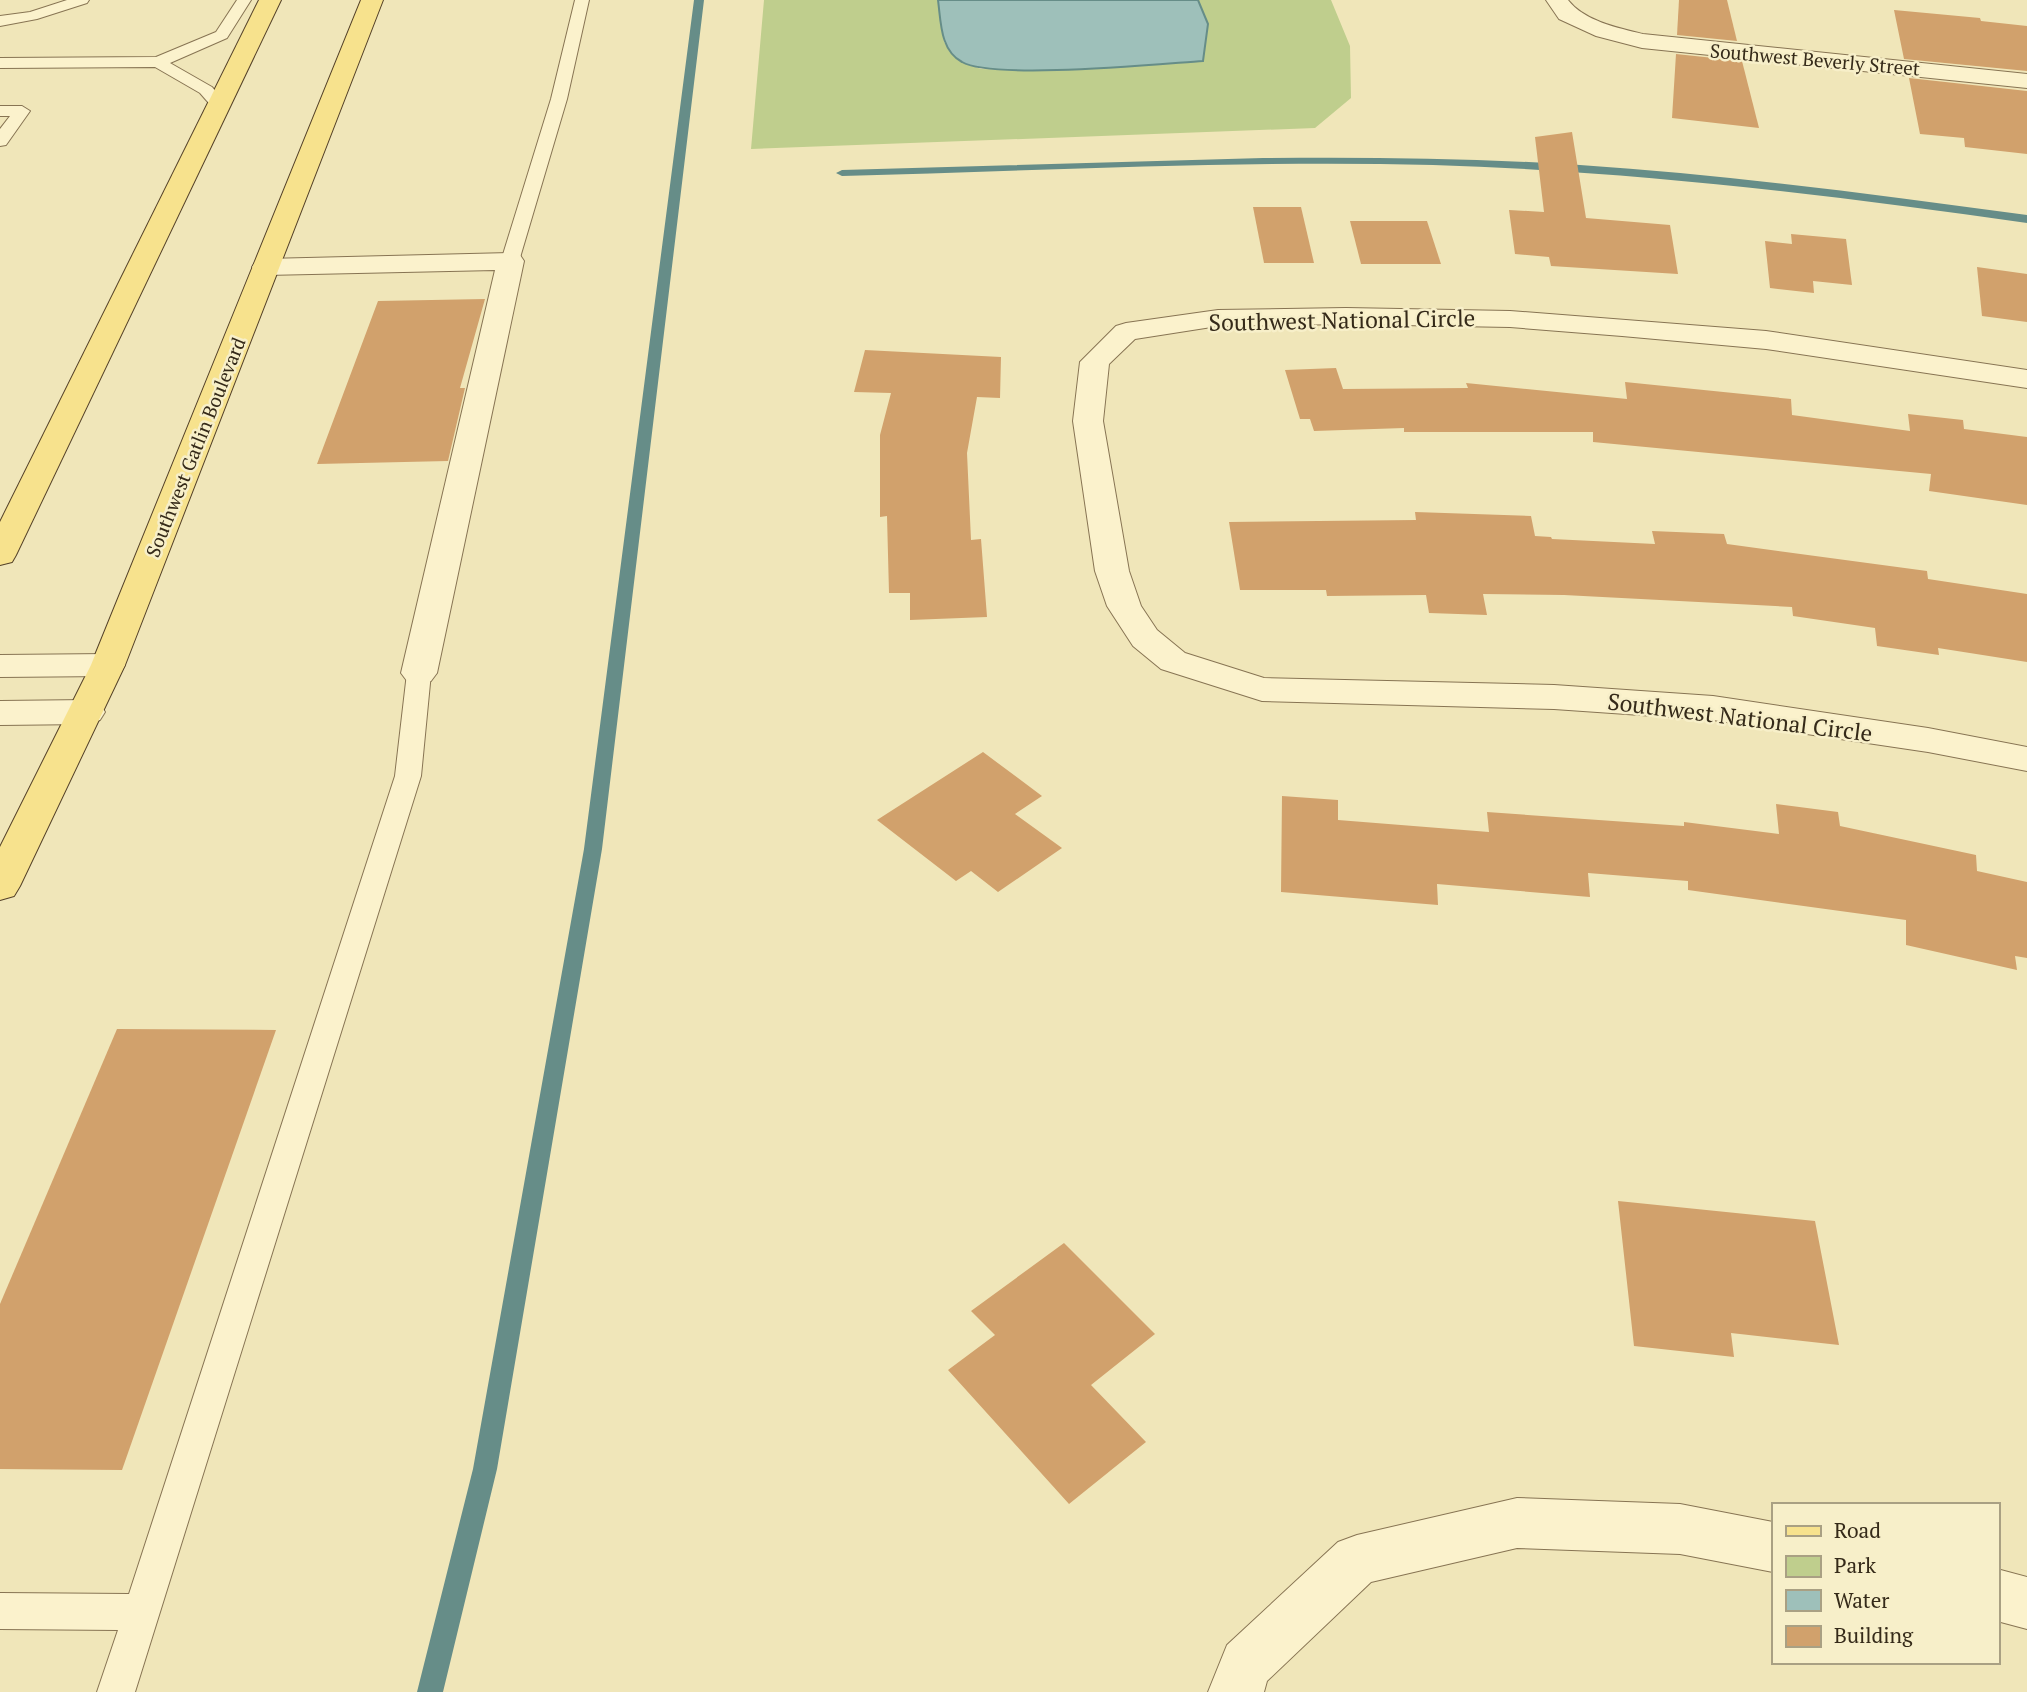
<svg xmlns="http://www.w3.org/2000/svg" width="2027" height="1692" viewBox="0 0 2027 1692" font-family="'PT Serif',serif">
<rect width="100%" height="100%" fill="#f0e6b9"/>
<path fill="#bfce8d" d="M 764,0 L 938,0 L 944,42 L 961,62 L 981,69 L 1022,70 L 1208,24 L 1198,0 L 1331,0 L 1350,46 L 1351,98 L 1315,128 L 751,149 Z"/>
<path fill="#9ec0ba" stroke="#668d88" stroke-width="2" d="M 938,0 L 1198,0 L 1208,24 L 1203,61 C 1158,64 993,80 962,62 C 940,50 941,22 938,0 Z"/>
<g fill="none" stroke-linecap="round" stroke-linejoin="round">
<g fill="#668d88" fill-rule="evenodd">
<path d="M 694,0 L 704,0 L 602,849 L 497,1469 L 443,1692 L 417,1692 L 473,1469 L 584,849 Z"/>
<path d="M 1263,158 C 1369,157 1475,158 1580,165 C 1730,175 1879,195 2027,215 L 2027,223 C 1830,195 1632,171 1433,165 C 1236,160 1039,171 842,176 L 836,173 L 842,170 Z"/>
</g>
</g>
<g fill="#d1a16c">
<path d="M 1679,0 L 1727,0 L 1737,41 L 1677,35 Z"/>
<path d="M 1894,10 L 1980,18 L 1981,21 L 2027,26 L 2027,71 L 1904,59 Z"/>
<path d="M 1676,54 L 1742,61 L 1759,128 L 1672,118 Z"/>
<path d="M 1909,78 L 2027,91 L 2027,154 L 1965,147 L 1964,138 L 1920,134 Z"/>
<path d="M 1572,132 L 1586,218 L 1670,225 L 1678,274 L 1551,266 L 1549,257 L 1515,254 L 1509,210 L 1544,212 L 1535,137 Z"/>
<path d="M 1253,207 L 1301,207 L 1314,263 L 1264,263 Z"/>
<path d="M 1350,221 L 1427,221 L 1441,264 L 1361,264 Z"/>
<path d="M 1791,234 L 1846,239 L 1852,285 L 1813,281 L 1814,293 L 1770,288 L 1765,241 L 1792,244 Z"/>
<path d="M 1977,267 L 2027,274 L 2027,322 L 1982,316 Z"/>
<path d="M 485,299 L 460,388 L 465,388 L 448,461 L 317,464 L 378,301 Z"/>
<path d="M 865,350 L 1001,357 L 1000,398 L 977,397 L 967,453 L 971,540 L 981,539 L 987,617 L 910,620 L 910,593 L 889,593 L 887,516 L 880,517 L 880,435 L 891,393 L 854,392 Z"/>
<path d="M 1336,368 L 1343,389 L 1468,388 L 1466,383 L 1627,399 L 1625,382 L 1791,399 L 1792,415 L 1910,431 L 1908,414 L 1963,420 L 1964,429 L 2027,437 L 2027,505 L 1929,491 L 1931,474 L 1593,442 L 1593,432 L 1404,432 L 1404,428 L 1314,431 L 1310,419 L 1300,419 L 1285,370 Z"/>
<path d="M 1415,512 L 1531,516 L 1535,536 L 1551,537 L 1552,539 L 1655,544 L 1652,531 L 1724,534 L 1727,544 L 1927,571 L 1928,579 L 2027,594 L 2027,662 L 1938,648 L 1939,655 L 1877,646 L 1875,628 L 1793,616 L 1792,607 L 1564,595 L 1483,594 L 1487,615 L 1429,613 L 1426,595 L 1327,596 L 1326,590 L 1240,590 L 1229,522 L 1416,520 Z"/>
<path d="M 983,752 L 1042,796 L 1015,814 L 1062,848 L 998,892 L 971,871 L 956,881 L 877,820 Z"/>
<path d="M 1282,796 L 1338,800 L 1338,820 L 1489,832 L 1487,812 L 1684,826 L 1684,822 L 1779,834 L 1776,804 L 1838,812 L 1840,826 L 1976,855 L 1977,871 L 2027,882 L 2027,958 L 2015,956 L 2017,970 L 1906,945 L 1906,920 L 1688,890 L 1688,881 L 1588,873 L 1590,897 L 1437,884 L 1438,905 L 1281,892 Z"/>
<path d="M 117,1029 L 276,1030 L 122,1470 L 0,1469 L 0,1304 Z"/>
<path d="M 1618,1201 L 1815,1221 L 1839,1345 L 1731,1333 L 1734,1357 L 1634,1346 Z"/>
<path d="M 1064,1243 L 1155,1334 L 1091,1385 L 1146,1442 L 1069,1504 L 948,1370 L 995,1335 L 971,1311 Z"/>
</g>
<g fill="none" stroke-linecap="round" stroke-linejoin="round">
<g stroke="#877453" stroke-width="2">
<g id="service">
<path d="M 67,0 L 89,0 L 87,3 L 37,19 L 0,26 L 0,16 L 30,12 Z"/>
<path d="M 237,0 L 251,0 L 227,38 L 170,63 L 212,87 L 228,106 L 226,109 L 214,109 L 200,93 L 155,67 L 0,68 L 0,58 L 156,57 L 216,32 Z"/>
<path d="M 575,0 L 589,0 L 567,99 L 519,261 L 510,267 L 503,265 L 501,261 L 551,99 Z"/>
<path d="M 0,106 L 22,106 L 30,111 L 6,145 L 0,146 L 0,129 L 10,116 L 0,116 Z"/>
<path d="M 419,665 L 427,668 L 431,673 L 421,776 L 135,1692 L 97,1692 L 118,1630 L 0,1629 L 0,1593 L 129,1594 L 395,776 L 407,673 L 411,668 Z"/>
</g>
</g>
<g stroke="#877453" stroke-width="2">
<g id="minor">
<path d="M 1546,0 L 1568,0 C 1584,21 1618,28 1643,34 L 2027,74 L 2027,88 L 1642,48 L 1596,36 L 1559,19 Z"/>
<path d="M 510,253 L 520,255 L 524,261 L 437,673 L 431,681 L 419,684 L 407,681 L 401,673 L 495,270 L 266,275 L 256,273 L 252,267 L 256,261 L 266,259 Z"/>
<path d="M 1346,308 L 1510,311 L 1766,331 L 2027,370 L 2027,388 L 1766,349 L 1622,336 L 1510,327 L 1346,324 L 1218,326 L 1135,339 L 1109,364 L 1103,421 L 1129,571 L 1141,606 L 1157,630 L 1185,653 L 1264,678 L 1554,685 L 1713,696 L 1928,728 L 2027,747 L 2027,771 L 1928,752 L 1713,720 L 1554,709 L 1262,701 L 1161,669 L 1133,646 L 1107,606 L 1095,571 L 1073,421 L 1080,362 L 1116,326 L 1126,323 L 1218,310 Z"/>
<path d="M 1517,1498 L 1680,1504 L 1773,1522 L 1773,1572 L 1680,1554 L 1517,1548 L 1371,1582 L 1267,1681 L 1264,1692 L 1208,1692 L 1227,1645 L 1338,1542 L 1357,1535 Z"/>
<path d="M 1997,1569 L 2027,1577 L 2027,1629 L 1997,1621 Z"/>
</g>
</g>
<g stroke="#877453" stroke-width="2">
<g id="tertiary">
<path d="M 108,654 L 120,657 L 125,665 L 120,673 L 108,676 L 0,677 L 0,655 Z"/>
<path d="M 87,700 L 100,704 L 105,712 L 100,720 L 87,724 L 0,725 L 0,701 Z"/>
</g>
</g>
<g stroke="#544128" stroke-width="2">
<g id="primary">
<path d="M 259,0 L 281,0 L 16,555 L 12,562 L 0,565 L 0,522 Z"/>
<path d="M 361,0 L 383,0 L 125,665 L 20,886 L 14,896 L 0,900 L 0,847 L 91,665 Z"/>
</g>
</g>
<use href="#service" fill="#fbf2cc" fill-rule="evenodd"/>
<use href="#minor" fill="#fbf2cc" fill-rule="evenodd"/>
<use href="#tertiary" fill="#fbf2cc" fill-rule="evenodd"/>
<use href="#primary" fill="#f7e28d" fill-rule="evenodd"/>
</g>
<g text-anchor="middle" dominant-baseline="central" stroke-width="5" stroke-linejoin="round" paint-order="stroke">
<g font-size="19" fill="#352a19" stroke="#f7efc9">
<text transform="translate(1815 59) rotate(5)">Southwest Beverly Street</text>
<text transform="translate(195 447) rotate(-68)">Southwest Gatlin Boulevard</text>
</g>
<g font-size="23" fill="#352a19" stroke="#f7efc9">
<text transform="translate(1342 320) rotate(-1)">Southwest National Circle</text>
<text transform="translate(1740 717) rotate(7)">Southwest National Circle</text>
</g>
</g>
<rect x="1772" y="1503" width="228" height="161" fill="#f7efc9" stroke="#a9a083" stroke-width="2"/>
<rect x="1786" y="1526" width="35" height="10" fill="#f7e28d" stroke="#a9a083" stroke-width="2"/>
<text x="1834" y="1538" font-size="21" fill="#352a19">Road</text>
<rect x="1786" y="1556" width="35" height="21" fill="#bfce8d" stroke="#a9a083" stroke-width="2"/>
<text x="1834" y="1573" font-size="21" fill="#352a19">Park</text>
<rect x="1786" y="1590" width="35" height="21" fill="#9ec0ba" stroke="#a9a083" stroke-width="2"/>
<text x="1834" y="1608" font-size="21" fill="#352a19">Water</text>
<rect x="1786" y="1626" width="35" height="21" fill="#d1a16c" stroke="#a9a083" stroke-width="2"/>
<text x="1834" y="1643" font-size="21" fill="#352a19">Building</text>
</svg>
